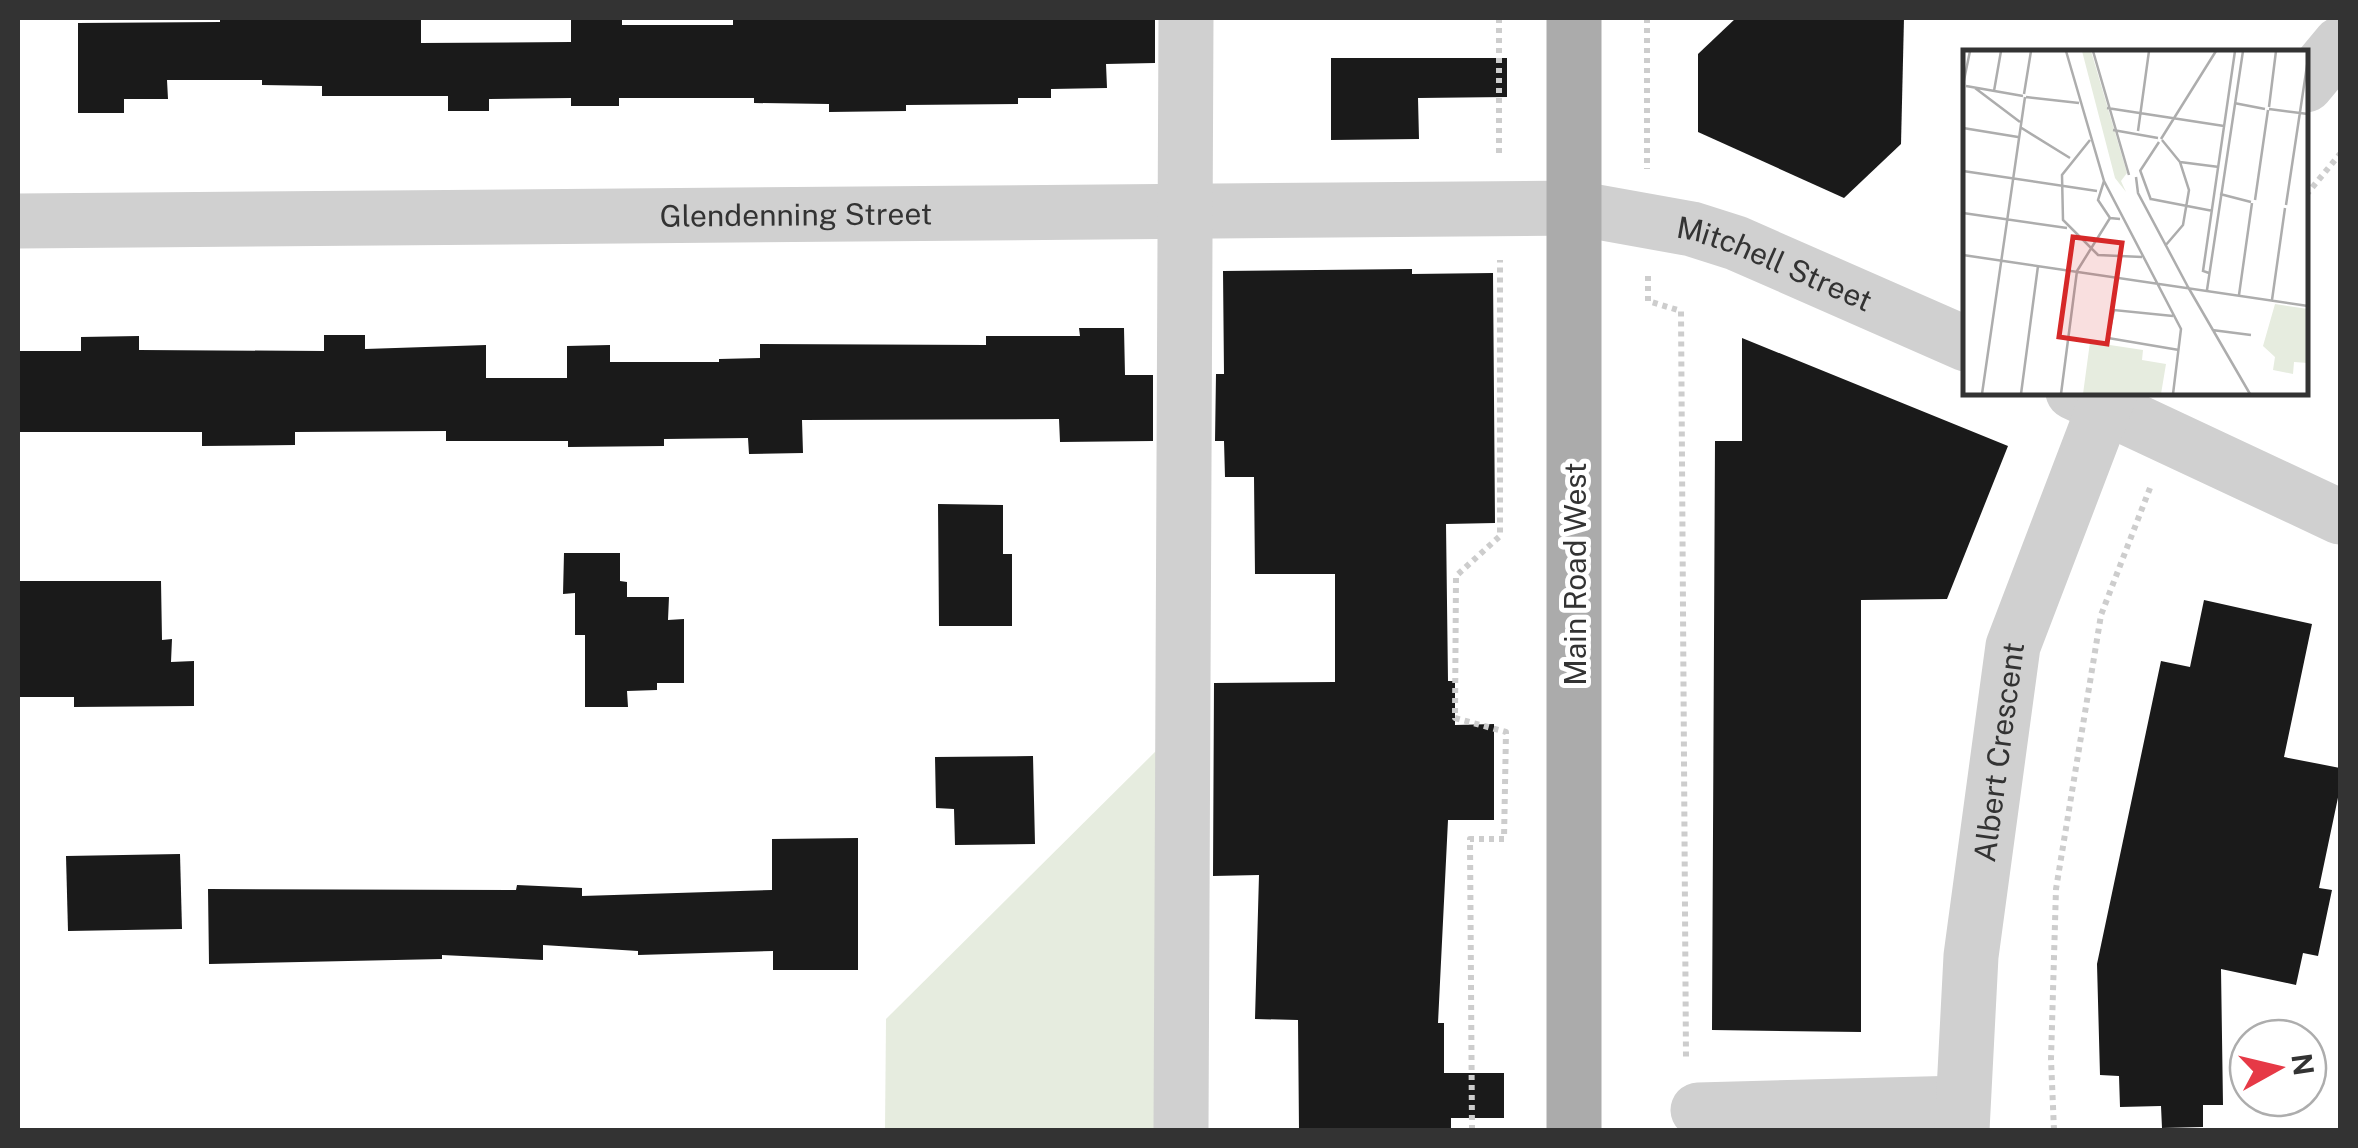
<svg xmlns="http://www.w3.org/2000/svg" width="2358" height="1148" viewBox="0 0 2358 1148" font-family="'Public Sans',sans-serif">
<rect width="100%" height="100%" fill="#fff"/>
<path fill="#e6ecdf" d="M 1160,747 L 1157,1130 L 885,1130 L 886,1019 Z"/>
<g fill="#1a1a1a">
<path d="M 220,18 L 421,18 L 421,43 L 571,42 L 571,18 L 622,18 L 622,25 L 733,25 L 733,18 L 1155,18 L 1155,63 L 1106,64 L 1107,88 L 1051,89 L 1051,98 L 1018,98 L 1018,104 L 906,105 L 906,111 L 829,112 L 829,104 L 754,103 L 754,98 L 619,98 L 619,106 L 571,106 L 571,98 L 489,99 L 489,111 L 448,111 L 448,96 L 322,96 L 322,86 L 262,85 L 262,80 L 167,80 L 168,99 L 124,99 L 124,113 L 78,113 L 78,23 L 220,22 Z"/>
<path d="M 1736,18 L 1904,18 L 1901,144 L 1844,198 L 1698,132 L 1698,54 Z"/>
<path d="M 1331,58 L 1507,58 L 1507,97 L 1418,98 L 1419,139 L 1331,140 Z"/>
<path d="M 1412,269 L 1412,274 L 1493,273 L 1495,523 L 1446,524 L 1448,681 L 1455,681 L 1455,725 L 1494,724 L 1494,820 L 1448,820 L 1438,1023 L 1444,1023 L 1444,1073 L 1504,1073 L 1504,1118 L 1451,1118 L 1451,1130 L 1299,1130 L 1298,1020 L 1255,1019 L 1259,875 L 1213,876 L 1214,683 L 1335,682 L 1335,574 L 1255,574 L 1254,477 L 1225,477 L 1224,441 L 1215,441 L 1216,374 L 1224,374 L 1223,271 Z"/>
<path d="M 1079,328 L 1124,328 L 1125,375 L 1153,375 L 1153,441 L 1060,442 L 1059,419 L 802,420 L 803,453 L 749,454 L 748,438 L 664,439 L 664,446 L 568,447 L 568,441 L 446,441 L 446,431 L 295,432 L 295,445 L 202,446 L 202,432 L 18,432 L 18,351 L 81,351 L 81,337 L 139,336 L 139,350 L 324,351 L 324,335 L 365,335 L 365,349 L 486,345 L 486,378 L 567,378 L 567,346 L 610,345 L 610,362 L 719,362 L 719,359 L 760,358 L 760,344 L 986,345 L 986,336 L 1080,336 Z"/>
<path d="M 1742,338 L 2008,446 L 1947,599 L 1861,600 L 1861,1032 L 1712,1030 L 1715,441 L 1742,441 Z"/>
<path d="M 938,504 L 1003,505 L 1003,554 L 1012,554 L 1012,626 L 939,626 Z"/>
<path d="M 564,553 L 620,553 L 620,581 L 627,582 L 627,597 L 669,597 L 668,620 L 684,619 L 684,683 L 657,683 L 657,690 L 627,691 L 628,707 L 585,707 L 585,635 L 575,635 L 575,593 L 563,594 Z"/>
<path d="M 18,581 L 161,581 L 162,640 L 172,639 L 171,662 L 194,661 L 194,706 L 74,707 L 74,697 L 18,697 Z"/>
<path d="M 2204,600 L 2312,624 L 2284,757 L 2340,768 L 2340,788 L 2319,888 L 2332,890 L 2318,956 L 2303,953 L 2296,985 L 2221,969 L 2223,1105 L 2203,1105 L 2203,1127 L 2162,1128 L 2161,1106 L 2120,1107 L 2119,1076 L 2100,1075 L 2097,964 L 2161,661 L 2190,667 Z"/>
<path d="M 1033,756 L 1035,844 L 955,845 L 954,809 L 936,808 L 935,757 Z"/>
<path d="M 858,838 L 858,970 L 773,970 L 773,951 L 638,955 L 638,951 L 543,945 L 543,960 L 442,955 L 442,959 L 209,964 L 208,889 L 516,890 L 517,885 L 582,888 L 582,896 L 772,890 L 772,839 Z"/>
<path d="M 180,854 L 182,929 L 68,931 L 66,856 Z"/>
</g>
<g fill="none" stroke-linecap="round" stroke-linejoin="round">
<g stroke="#cdcdcd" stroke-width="6" stroke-dasharray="5 5" stroke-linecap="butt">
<path d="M 1499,18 L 1499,157"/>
<path d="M 1647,18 L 1647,169"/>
<path d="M 2306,195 L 2340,154"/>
<path d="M 1648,276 L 1648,301 L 1681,311 L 1686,1059"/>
<path d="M 1472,1130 L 1470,839 L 1504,839 L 1506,732 L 1455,718 L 1456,576 L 1500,536 L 1500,260"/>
<path d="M 2054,1130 L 2051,1059 L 2056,889 L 2101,615 L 2150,488"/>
</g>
<g stroke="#d0d0d0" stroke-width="55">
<path d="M 2306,85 L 2340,44"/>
<path id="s1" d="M 18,221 L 1575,208 L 1692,229 L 1736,243 L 1966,344"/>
<path d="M 2073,392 L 2340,517"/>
<path d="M 1698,1110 L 1962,1103"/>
<path d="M 1181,1130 L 1186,18"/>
<path id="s2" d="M 1962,1130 L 1971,956 L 2013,646 L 2110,392"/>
</g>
<path stroke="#ababab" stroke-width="55" d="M 1574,1130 L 1574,18"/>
</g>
<g text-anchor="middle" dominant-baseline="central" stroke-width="10" stroke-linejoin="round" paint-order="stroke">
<g font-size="30" fill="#333" stroke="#fff">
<text stroke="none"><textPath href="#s1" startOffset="778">Glendenning Street</textPath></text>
<text stroke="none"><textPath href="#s1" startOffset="1765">Mitchell Street</textPath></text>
<text transform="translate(1575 574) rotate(-90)">Main Road West</text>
<text stroke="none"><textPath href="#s2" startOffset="380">Albert Crescent</textPath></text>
</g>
</g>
<g transform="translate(1963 50)">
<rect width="345" height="345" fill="#fff"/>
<path d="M 119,1 L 128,1 L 164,123 L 158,131 L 163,142 L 152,128 ZM 312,254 L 345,259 L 345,313 L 331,312 L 330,324 L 310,320 L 312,307 L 300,296 ZM 127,292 L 180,300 L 179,310 L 203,314 L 198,344 L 120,344 Z" fill="#e6ecdf"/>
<path fill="none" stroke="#adadad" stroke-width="2.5" d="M 103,1 L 141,131 L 218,279 L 210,344M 130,1 L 166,125M 0,35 L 7,1M 3,36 L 60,46M 12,38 L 57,72M 31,41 L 38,1M 61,44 L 68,1M 63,47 L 116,53M 271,53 L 302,59M 306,57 L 313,1M 144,58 L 261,76M 306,59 L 345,64M 57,77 L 107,108M 0,78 L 55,87M 150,80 L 195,88M 175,81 L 186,1M 198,89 L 253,1M 127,90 L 99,125 L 100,170 L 135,205 L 179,207M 199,90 L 217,112 L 226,140 L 220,175 L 202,196M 217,112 L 256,117M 177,120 L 188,150M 0,121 L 134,141M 177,121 L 196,92M 173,127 L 175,143 L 225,237M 141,131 L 135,150 L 147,168 L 157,169M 257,144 L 288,152M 188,149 L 250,161M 292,150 L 305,60M 323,155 L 345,9M 0,163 L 104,178M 0,205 L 345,256M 246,223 L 240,221 L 272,1M 225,237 L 287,344M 244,240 L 280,1M 276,245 L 289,153M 309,250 L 322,158M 210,266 L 151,260 L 145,288 L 216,300M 249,280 L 288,285M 19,344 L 62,47M 58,344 L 75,216M 98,344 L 114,221 L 147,168"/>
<path fill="#d62828" fill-opacity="0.15" stroke="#d62828" stroke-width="5" d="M 110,187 L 159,193 L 144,294 L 96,287 Z"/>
<rect width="345" height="345" fill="none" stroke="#333" stroke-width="5"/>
</g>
<rect width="2358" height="1148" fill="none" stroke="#333333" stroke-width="40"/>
<g transform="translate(2278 1068) rotate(82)"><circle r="48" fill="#ffffff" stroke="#adadad" stroke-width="2.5"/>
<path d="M0-8L18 38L0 25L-18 38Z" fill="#e63946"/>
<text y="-15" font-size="28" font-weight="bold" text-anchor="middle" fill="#333333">N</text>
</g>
</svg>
